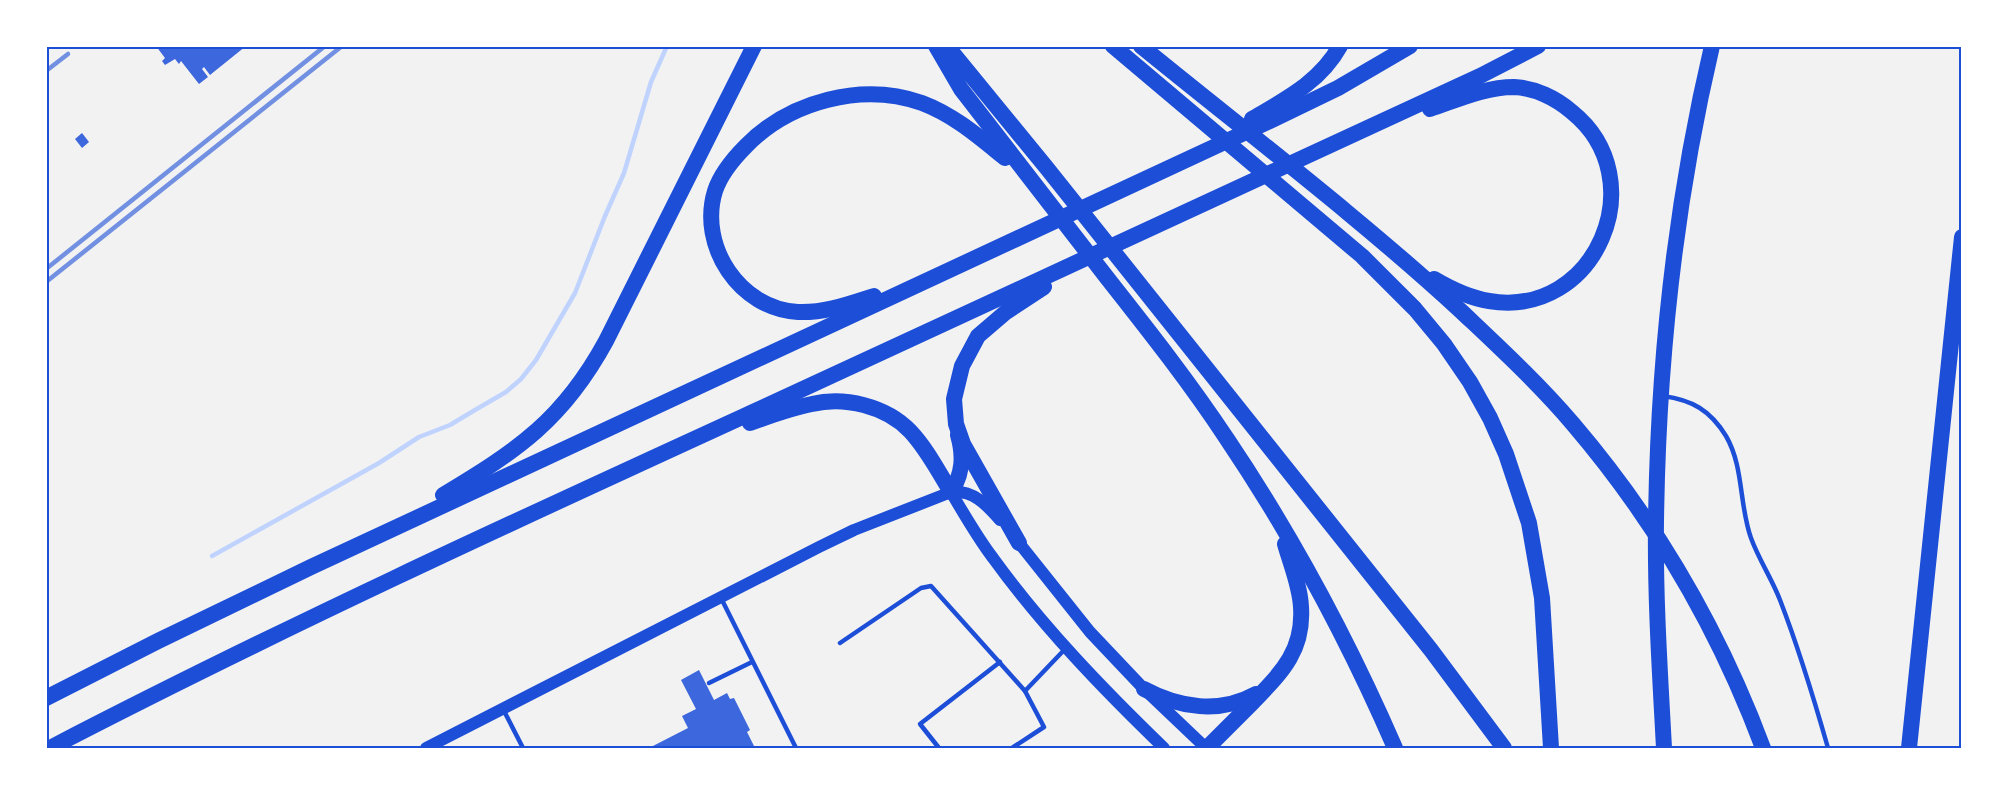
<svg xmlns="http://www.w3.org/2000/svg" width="2008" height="795" viewBox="0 0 2008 795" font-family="Roboto,sans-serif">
<rect width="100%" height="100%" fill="#f2f2f2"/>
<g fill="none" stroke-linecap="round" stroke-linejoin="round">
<path stroke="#bfd3fe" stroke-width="4.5" d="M 212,556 L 379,463 L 419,437 L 450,425 L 475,410 L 506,392 L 521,379 L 536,360 L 575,293 L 605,216 L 624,173 L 651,82 L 667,46"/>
</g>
<g fill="#3d67dc">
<path d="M 156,46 L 246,46 L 210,75 L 204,67 L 202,69 L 208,77 L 199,84 L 181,61 L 179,64 L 175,59 L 165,65 L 162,61 L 165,58 Z"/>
<path d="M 82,133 L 89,142 L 82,148 L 75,139 Z"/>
<path d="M 699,670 L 714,700 L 727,693 L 730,699 L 734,698 L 750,730 L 747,732 L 755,748 L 649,748 L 688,728 L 682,716 L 696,709 L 681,680 Z"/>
</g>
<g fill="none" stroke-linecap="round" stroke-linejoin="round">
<g stroke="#1d4ed8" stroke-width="4.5">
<path d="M 1663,396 C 1692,400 1710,410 1726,436 C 1744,467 1739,505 1751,538 C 1759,560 1772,579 1780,600 C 1799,649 1814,699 1828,748"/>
<path d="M 721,598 L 796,748"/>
<path d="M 840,643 L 921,588 L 931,586 L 1025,691"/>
<path d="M 709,683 L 752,662"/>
<path d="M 504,711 L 523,748"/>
<path d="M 939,748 L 920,724 L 1000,662"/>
<path d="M 1012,748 L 1044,727 L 1025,691 L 1066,648"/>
</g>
<g stroke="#1d4ed8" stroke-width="12">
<path d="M 951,492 C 964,514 977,537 993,558 C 1043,627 1103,689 1164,748"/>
<path d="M 1015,538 L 1090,632 L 1144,689 L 1206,748"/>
<path d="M 426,748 L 819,547 L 854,530 L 951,492 C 973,490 986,504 1000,520"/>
</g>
<g stroke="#1d4ed8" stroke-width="16">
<path d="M 936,46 L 961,89 C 1010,153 1059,216 1108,279 C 1149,331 1190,383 1227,439 C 1293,537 1348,640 1395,748"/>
<path d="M 947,46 L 1046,167 L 1431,650 L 1504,748"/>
<path d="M 1113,46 L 1362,256 L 1415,309 L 1444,344 L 1470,382 L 1490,418 L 1506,454 L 1529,523 L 1542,598 L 1551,748"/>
<path d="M 1141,46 C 1249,134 1360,218 1462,312 C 1500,348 1539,384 1573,424 C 1655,520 1719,630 1763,748"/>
<path d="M 1430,109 C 1457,100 1485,87 1514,87 C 1535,88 1556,98 1572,112 C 1655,179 1596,319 1489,301 C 1470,298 1451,289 1434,279"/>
<path d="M 1252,119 C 1286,99 1320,82 1340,46"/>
<path d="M 874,296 C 849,304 825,313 798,312 C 740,309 698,246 715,191 C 721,173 733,159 746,146 C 790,101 862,82 922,103 C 954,115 979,137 1005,158"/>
<path d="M 750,423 C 770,416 791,408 812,404 C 844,396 886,406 910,431 C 927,449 938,471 951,492 C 963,474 964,456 958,435"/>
<path d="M 443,495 C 518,450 563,420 606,341 L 754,46"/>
<path d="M 1019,543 L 963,444 L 956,424 L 954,399 L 962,366 L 978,336 L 1006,312 L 1044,287"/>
<path d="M 1144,689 C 1179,708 1220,714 1256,694"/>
<path d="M 46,698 L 158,641 L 311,567 L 1272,120 L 1338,88 L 1410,46"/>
<path d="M 50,748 C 285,626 526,516 766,406 C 1004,296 1242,186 1480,76 L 1538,46"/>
<path d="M 1207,748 C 1222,733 1237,718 1253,702 C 1281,673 1304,651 1301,607 C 1300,586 1291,565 1285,544"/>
<path d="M 1664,748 C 1660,673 1655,598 1656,522 C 1658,362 1675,203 1712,46"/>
<path d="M 1909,748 L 1962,237"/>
</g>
<g stroke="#7290e2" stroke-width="4.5">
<path d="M 46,71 L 68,54"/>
<path d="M 46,269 L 325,46"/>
<path d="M 46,282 L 342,46"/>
</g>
</g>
<rect width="2008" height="795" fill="none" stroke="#ffffff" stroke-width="96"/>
<rect x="48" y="48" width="1912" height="699" fill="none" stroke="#1d4ed8" stroke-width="2"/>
</svg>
